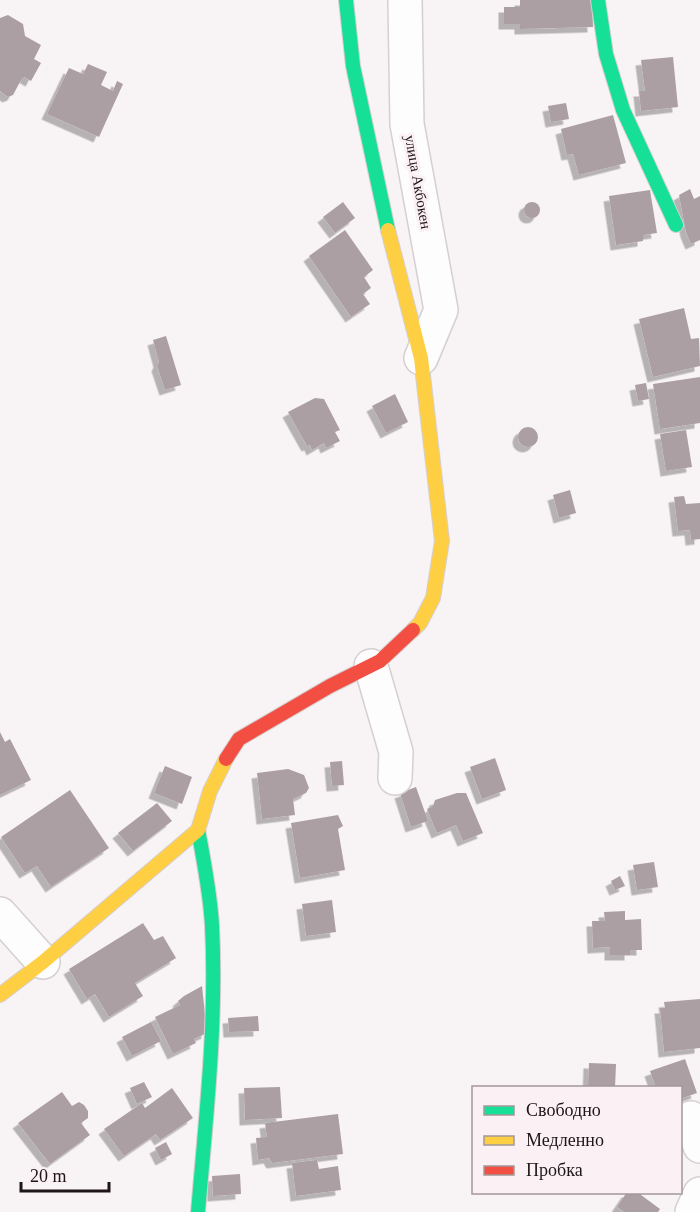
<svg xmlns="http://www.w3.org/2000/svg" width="700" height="1212" viewBox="0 0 700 1212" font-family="'Times New Roman',serif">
<defs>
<filter id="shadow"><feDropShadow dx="-5.5" dy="5.5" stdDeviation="0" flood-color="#0004"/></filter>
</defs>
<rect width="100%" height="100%" fill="#f8f3f4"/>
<g fill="#ac9fa4" filter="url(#shadow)">
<path d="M 520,0 L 592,0 L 593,27 L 520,29 L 520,24 L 504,24 L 504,7 L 520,7 Z"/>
<path d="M 8,15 L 23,24 L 25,36 L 41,45 L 34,59 L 41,63 L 31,81 L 24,77 L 21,80 L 13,95 L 8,97 L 0,91 L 0,18 Z"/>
<path d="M 673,57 L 678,107 L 641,111 L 639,91 L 645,91 L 641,60 Z"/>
<path d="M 88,64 L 107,72 L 101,85 L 113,91 L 117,81 L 123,84 L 99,137 L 47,114 L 69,68 L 83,74 Z"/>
<path d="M 566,103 L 569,119 L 551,122 L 548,106 Z"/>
<path d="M 613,115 L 626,163 L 579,175 L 573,154 L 567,155 L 561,129 Z"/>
<path d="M 690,189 L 694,199 L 700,196 L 700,240 L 691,244 L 686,232 L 679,195 Z"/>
<path d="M 650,190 L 657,233 L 643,235 L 643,241 L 616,245 L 609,196 Z"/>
<circle cx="532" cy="210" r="8"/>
<path d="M 343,202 L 355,218 L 335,233 L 323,217 Z"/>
<path d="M 345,230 L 373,270 L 364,277 L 371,288 L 363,294 L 370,304 L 351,317 L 309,256 Z"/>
<path d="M 684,308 L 691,339 L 699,338 L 700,366 L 653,377 L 639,319 Z"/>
<path d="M 166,336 L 181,385 L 165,390 L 157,366 L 159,362 L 153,340 Z"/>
<path d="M 700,377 L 700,423 L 660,429 L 653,384 Z"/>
<path d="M 646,383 L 649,399 L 638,401 L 635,385 Z"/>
<path d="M 395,394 L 408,422 L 386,433 L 372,406 Z"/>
<path d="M 315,398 L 324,399 L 340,430 L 335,432 L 340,441 L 326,448 L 324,443 L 312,450 L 310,445 L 307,446 L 288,412 Z"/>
<circle cx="528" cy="437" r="10"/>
<path d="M 686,430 L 692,467 L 666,471 L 660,434 Z"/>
<path d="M 570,490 L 576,513 L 559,518 L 553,495 Z"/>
<path d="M 684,496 L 686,504 L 700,503 L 700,539 L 691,540 L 690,530 L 678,531 L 674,497 Z"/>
<path d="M 0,732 L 5,742 L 10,739 L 31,780 L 0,795 Z"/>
<path d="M 495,758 L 506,790 L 482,799 L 470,767 Z"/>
<path d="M 342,761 L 344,785 L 332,786 L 330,762 Z"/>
<path d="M 165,766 L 192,777 L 182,804 L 154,793 Z"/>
<path d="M 288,769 L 304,775 L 309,788 L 306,793 L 293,799 L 295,815 L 262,819 L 257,773 Z"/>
<path d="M 416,787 L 428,821 L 411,827 L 400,793 Z"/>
<path d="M 70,790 L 109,848 L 51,887 L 37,866 L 25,873 L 1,837 Z"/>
<path d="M 457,793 L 466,793 L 483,833 L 463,841 L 456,825 L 437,833 L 427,809 L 433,806 L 435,800 Z"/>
<path d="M 157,803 L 172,821 L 133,851 L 118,833 Z"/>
<path d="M 338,815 L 343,826 L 338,829 L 345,870 L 300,878 L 291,823 Z"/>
<path d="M 654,862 L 658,887 L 637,890 L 633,865 Z"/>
<path d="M 620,876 L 625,886 L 615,890 L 611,881 Z"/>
<path d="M 332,900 L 336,932 L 306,936 L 302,904 Z"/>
<path d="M 625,911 L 625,920 L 641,919 L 642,950 L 630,950 L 630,955 L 610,955 L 610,947 L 593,948 L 592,921 L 605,921 L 604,912 Z"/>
<path d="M 143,923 L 154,940 L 163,936 L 176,958 L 135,983 L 143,996 L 109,1017 L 95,994 L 87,999 L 69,969 Z"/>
<path d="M 202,986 L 207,1033 L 194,1039 L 196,1043 L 173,1054 L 155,1017 L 180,1005 L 178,1001 L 184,996 Z"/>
<path d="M 700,999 L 700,1048 L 664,1052 L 660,1008 L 665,1008 L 664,1002 Z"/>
<path d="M 258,1016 L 259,1031 L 229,1032 L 228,1018 Z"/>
<path d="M 151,1022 L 161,1041 L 132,1056 L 122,1037 Z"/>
<path d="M 685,1059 L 697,1093 L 680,1099 L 680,1088 L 656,1088 L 650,1071 Z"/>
<path d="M 589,1063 L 616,1064 L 615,1088 L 588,1088 Z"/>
<path d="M 144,1082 L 152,1097 L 137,1104 L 130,1088 Z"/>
<path d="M 280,1087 L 282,1118 L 245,1120 L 244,1088 Z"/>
<path d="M 172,1088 L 193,1118 L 160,1140 L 156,1134 L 124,1156 L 104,1129 L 142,1103 L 145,1108 Z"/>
<path d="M 62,1092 L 72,1106 L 79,1102 L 84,1105 L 88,1111 L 88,1118 L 81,1123 L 90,1135 L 50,1164 L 18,1123 Z"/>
<path d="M 338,1114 L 343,1154 L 272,1163 L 269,1158 L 258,1160 L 256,1138 L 267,1137 L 265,1123 Z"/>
<path d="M 166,1142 L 172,1154 L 161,1160 L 155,1148 Z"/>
<path d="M 317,1160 L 319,1169 L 338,1166 L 341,1190 L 296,1196 L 292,1163 Z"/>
<path d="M 240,1174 L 241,1194 L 213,1196 L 212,1176 Z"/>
<path d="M 627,1192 L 637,1192 L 660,1209 L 658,1212 L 624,1212 L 617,1207 Z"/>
</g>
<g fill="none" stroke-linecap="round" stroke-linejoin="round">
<g stroke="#d6cfd1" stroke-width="36">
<g id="street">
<path d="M 405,0 L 407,124 L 441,310 L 421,358"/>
<path d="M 371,666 L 396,752 L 395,778"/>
<path d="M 0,914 L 43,962"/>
<path d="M 691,1118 L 700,1146"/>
<path d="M 692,1212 L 700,1194"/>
</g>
</g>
<g stroke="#d6cfd1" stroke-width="16">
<g id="fast">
<path d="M 346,0 L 353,66 L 388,230"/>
<path d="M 598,0 L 606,54 L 623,110 L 676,225"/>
<path d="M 198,830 C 204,861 210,893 212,925 C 217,1021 206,1117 198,1212"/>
</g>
</g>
<g stroke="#d6cfd1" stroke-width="16">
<g id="slow">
<path d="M 388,230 L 421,358 L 442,541 L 433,598 L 420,623 L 413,630"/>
<path d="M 0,995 L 43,962 L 198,830 L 210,791 L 226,759"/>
</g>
</g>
<g stroke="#d6cfd1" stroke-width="16">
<path id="jam" d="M 226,759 L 239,739 L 330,686 L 380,661 L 413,630"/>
</g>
<use href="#street" stroke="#fefdfd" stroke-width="33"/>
<use href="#fast" stroke="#16e098" stroke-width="14"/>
<use href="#slow" stroke="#ffcf43" stroke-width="14"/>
<use href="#jam" stroke="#f24e42" stroke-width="14"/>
</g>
<g text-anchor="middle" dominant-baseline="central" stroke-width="6" stroke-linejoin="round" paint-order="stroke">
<g font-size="15" fill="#1e1518" stroke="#fbf0f3">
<text transform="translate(418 182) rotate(80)">улица Акбокен</text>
</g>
</g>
<rect x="472" y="1086" width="210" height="108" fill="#fbf0f3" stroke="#a3989b" stroke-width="1.5"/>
<rect x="484" y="1106" width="30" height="9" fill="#16e098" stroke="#a3989b" stroke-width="1.5"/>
<text x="526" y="1116" font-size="18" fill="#1e1518">Свободно</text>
<rect x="484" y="1136" width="30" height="9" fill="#ffcf43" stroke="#a3989b" stroke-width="1.5"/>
<text x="526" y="1146" font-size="18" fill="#1e1518">Медленно</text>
<rect x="484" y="1166" width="30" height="9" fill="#f24e42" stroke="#a3989b" stroke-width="1.5"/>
<text x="526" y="1176" font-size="18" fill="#1e1518">Пробка</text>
<path d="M21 1182v9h88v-9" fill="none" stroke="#1e1518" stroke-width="3"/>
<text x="30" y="1182" font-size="18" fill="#1e1518" stroke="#fbf0f3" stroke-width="4.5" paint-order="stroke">20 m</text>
</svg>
